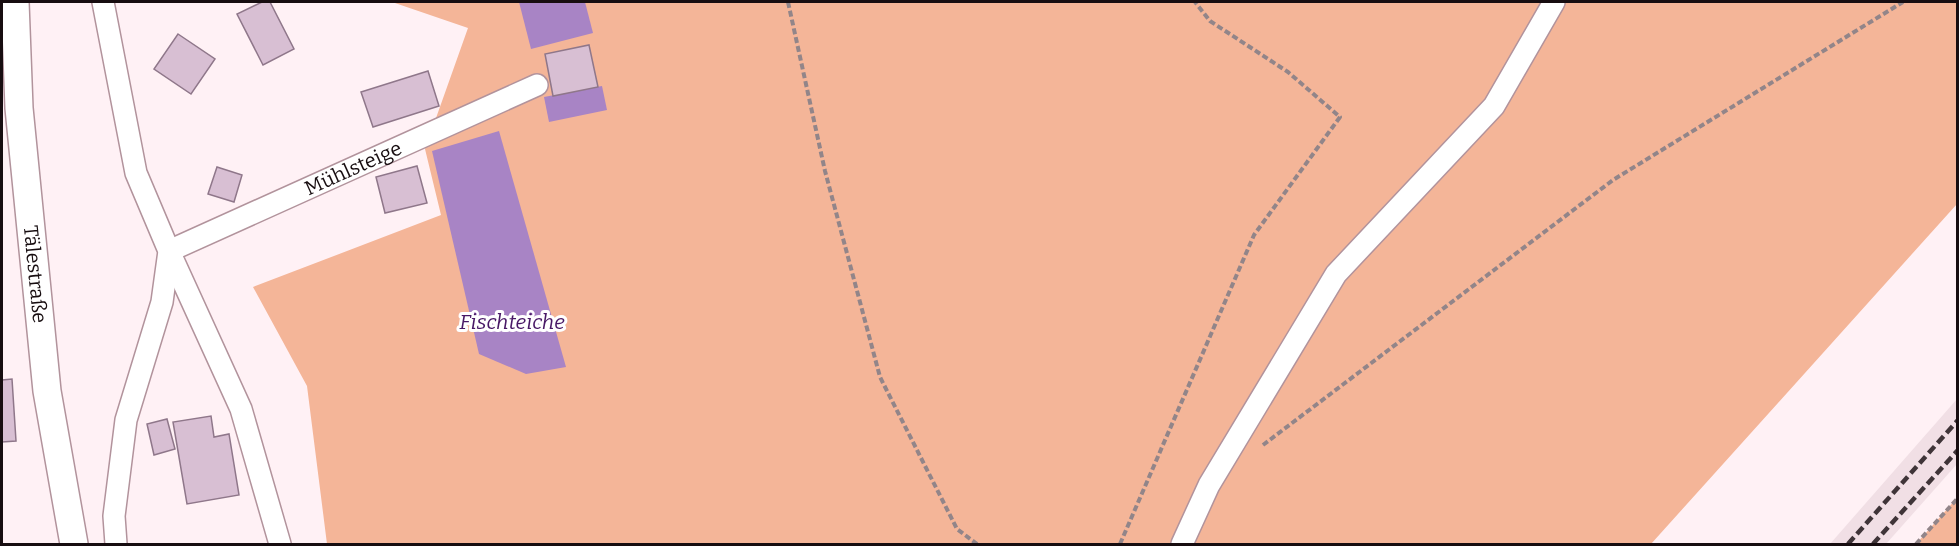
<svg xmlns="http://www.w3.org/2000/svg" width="1959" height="546" viewBox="0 0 1959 546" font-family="Bitter,serif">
<rect width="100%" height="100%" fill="#fff1f5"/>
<path fill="#f1dfe5" d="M 1957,399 L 1957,464 L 1886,544 L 1830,544 Z"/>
<g fill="#f4b598">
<path d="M 392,2 L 1957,2 L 1957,204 L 1651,544 L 327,544 L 307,386 L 253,287 L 441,215 L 425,149 L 468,28 Z"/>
<path d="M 1957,498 L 1957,544 L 1916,544 Z"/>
</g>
<g fill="#a884c5">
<path d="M 519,2 L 585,2 L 593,33 L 531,49 Z"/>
<path d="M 602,86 L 607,110 L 549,122 L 544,97 Z"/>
<path d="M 499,131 L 566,367 L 526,374 L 479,354 L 432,151 Z"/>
</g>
<g fill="#d8bfd3" stroke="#8f778a" stroke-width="1.5">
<path d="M 262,2 L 270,2 L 294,49 L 263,65 L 237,14 Z"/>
<path d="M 178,34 L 215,59 L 191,94 L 154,69 Z"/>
<path d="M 589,45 L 598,87 L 553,96 L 545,54 Z"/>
<path d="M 428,71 L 439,106 L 373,127 L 361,92 Z"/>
<path d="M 417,166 L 427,203 L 385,213 L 376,177 Z"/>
<path d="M 217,167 L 242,175 L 234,202 L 208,194 Z"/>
<path d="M 12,379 L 16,441 L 2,442 L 2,380 Z"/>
<path d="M 211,416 L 214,437 L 229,434 L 239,495 L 187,504 L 173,422 Z"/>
<path d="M 167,419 L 175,449 L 154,455 L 147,424 Z"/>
</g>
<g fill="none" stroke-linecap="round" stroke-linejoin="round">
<g stroke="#b2939c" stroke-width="24">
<g id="minor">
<path d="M 103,2 L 136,173 L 169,251 L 162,302 L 126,420 L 114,516 L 116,544"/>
<path id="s1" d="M 280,544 L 241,409 L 169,251 L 537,85"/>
<path d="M 1182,544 L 1209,485 L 1336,274 L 1494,106 L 1554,2"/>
</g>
</g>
<g stroke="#b2939c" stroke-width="30">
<g id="tertiary">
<path id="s2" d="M 15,2 L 19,108 L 47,391 L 74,544"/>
</g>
</g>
<g stroke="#928589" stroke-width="4" stroke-dasharray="6 3" stroke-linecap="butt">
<path d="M 788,2 L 825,171 L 880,377 L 957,529 L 977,544"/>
<path d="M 1263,445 L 1613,180 L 1903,2"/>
<path d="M 1120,544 L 1254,235 L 1340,117 L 1288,72 L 1210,21 L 1195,2"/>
<path d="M 1916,544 L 1958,498"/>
</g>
<use href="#minor" stroke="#fff" stroke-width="21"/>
<use href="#tertiary" stroke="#fff" stroke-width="27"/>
<g stroke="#3f3438" stroke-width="4.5" stroke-dasharray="9 4.5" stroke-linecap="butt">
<path d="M 1848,544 L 1958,420"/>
<path d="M 1873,544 L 1958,450"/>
</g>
</g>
<g text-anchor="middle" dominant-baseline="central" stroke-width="6" stroke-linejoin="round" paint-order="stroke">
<g font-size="20" fill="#170d10" stroke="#fff">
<text stroke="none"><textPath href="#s1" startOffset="516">Mühlsteige</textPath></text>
<text stroke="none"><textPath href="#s2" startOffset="273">Tälestraße</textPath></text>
</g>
<g font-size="21" font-style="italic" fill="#481866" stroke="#fff">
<text x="512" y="322">Fischteiche</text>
</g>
</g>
<rect width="1959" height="546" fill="none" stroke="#170d10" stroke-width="6"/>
</svg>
